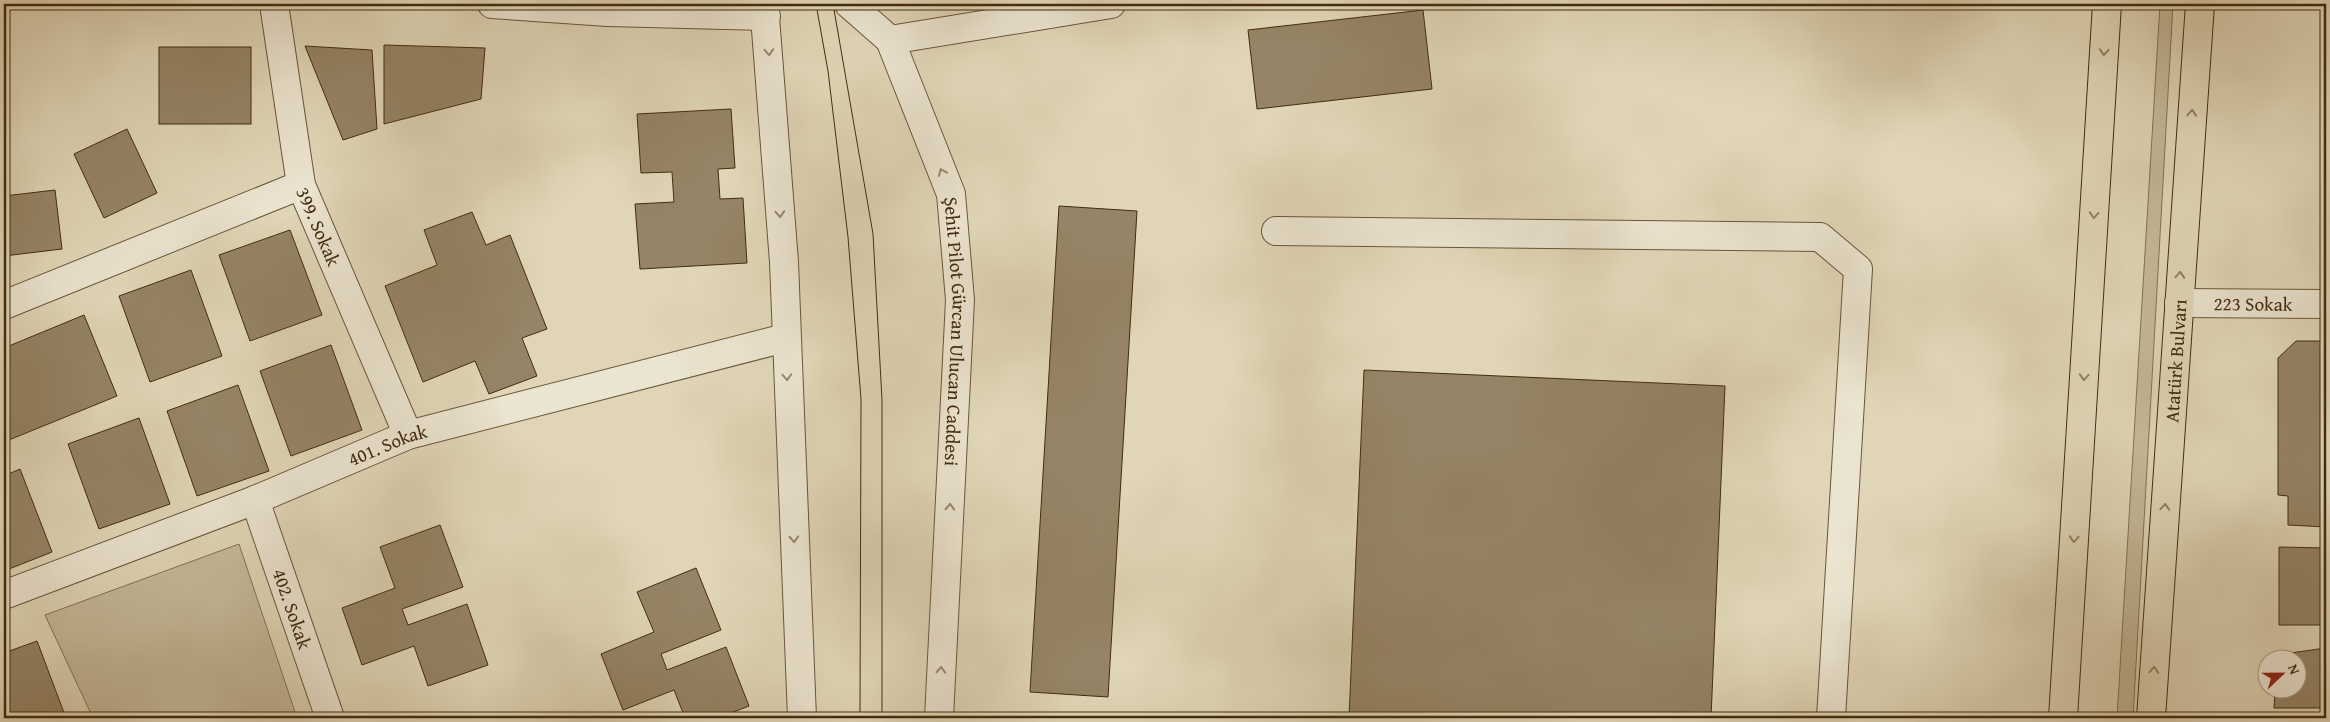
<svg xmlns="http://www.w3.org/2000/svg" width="2330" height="722" viewBox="0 0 2330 722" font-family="'Gentium Book Plus',serif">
<rect width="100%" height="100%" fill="#e0d6b7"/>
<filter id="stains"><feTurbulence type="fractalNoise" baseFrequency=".004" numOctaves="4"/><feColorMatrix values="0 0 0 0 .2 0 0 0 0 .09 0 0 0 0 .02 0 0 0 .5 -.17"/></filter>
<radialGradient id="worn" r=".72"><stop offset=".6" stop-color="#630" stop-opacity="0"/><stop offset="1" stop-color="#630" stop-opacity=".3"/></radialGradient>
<g fill="#c5b99a" stroke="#847254">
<path d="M 2160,4 L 2173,4 L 2133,718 L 2117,718 Z"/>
<path d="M 239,544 L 297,718 L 93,718 L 45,615 Z"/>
</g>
<g fill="#958466" stroke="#432c0f">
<path d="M 1423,10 L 1432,89 L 1257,109 L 1248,30 Z"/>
<path d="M 384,45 L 485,48 L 481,99 L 384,124 Z"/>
<path d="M 305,46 L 372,50 L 377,129 L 343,140 Z"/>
<rect x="159" y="47" width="92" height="77"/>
<path d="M 731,109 L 735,168 L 718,169 L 720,199 L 743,198 L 747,263 L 640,269 L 635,204 L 674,202 L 672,172 L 641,173 L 637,114 Z"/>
<path d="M 127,129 L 157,193 L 104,218 L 74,154 Z"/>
<path d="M 55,190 L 62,249 L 4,256 L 4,196 Z"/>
<path d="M 1059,206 L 1137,211 L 1108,697 L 1030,692 Z"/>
<path d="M 472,212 L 486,245 L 510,235 L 547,329 L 522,338 L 537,376 L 489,394 L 475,361 L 423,382 L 385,286 L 437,265 L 424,230 Z"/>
<path d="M 290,230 L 322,315 L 250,341 L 219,255 Z"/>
<path d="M 191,270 L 222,356 L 150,382 L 119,296 Z"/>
<path d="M 84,315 L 117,396 L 4,442 L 4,348 Z"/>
<path d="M 2296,341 L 2326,341 L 2326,527 L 2288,525 L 2288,496 L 2278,495 L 2278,358 Z"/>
<path d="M 331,345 L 362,430 L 291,456 L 260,371 Z"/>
<path d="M 1364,370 L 1725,386 L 1711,718 L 1349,718 Z"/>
<path d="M 238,385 L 269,471 L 197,496 L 167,411 Z"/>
<path d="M 139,418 L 170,504 L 99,529 L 68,444 Z"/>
<path d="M 20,469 L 52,552 L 4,571 L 4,476 Z"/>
<path d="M 440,525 L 463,587 L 402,609 L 408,625 L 467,604 L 488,665 L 428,686 L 414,646 L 362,665 L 342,608 L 395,588 L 380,547 Z"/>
<path d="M 2279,547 L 2326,548 L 2326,625 L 2279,625 Z"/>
<path d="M 696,568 L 721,630 L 661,654 L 667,670 L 726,647 L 749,706 L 718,718 L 685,718 L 674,690 L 623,710 L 601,654 L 654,632 L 637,592 Z"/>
<path d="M 37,641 L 66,718 L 4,718 L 4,653 Z"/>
<path d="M 2326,648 L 2326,708 L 2274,708 L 2275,690 L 2298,690 L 2298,660 L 2276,660 L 2276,655 Z"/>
</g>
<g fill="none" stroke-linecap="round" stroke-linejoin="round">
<g stroke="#6a5639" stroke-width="30">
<g id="minor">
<path id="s1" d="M 274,4 L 301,185 L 408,435"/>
<path d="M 492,4 L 608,12 L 766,16"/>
<path d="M 764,4 L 784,262 L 802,718"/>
<path id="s2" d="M 849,4 L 890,40 L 951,194 L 960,300 L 939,718"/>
<path d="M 890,40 L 1111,4"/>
<path d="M 1276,231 L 1820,237 L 1858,269 L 1831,718"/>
<path id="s3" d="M 2179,303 L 2326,304"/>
<path d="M 4,305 L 301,185"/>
<path id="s4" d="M 255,500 L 330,718"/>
<path id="s5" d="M 4,595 L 255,500 L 408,435 L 785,338"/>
</g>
</g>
<g stroke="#432c0f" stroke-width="30">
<g id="highway">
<path d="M 2063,718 L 2107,4"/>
<path id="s6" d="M 2151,718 L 2200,4"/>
</g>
</g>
<use href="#minor" stroke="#ebe4d0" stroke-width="28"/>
<use href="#highway" stroke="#e0d6b7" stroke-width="28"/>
<g stroke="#432c0f" stroke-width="1">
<path d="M 816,4 L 828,71 L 848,237 L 861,399 L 860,718"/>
<path d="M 833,4 L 873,234 L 882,400 L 882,718"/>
</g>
</g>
<defs><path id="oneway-chevron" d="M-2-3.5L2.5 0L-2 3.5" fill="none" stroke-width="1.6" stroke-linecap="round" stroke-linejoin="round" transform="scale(1.25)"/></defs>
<g stroke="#978870">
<use href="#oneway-chevron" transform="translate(769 52) rotate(86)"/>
<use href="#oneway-chevron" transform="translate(942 172) rotate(-112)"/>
<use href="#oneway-chevron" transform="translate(780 214) rotate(86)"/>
<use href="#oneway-chevron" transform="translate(787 377) rotate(87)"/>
<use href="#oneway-chevron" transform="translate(950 507) rotate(-87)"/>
<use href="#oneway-chevron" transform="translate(794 539) rotate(87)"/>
<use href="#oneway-chevron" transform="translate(941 670) rotate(-87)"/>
</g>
<g stroke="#928163">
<use href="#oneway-chevron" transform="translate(2104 52) rotate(94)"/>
<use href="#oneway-chevron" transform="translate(2192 113) rotate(-86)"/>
<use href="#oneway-chevron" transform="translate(2094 215) rotate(94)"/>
<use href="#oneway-chevron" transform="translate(2180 275) rotate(-86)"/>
<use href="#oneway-chevron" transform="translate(2084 377) rotate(94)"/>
<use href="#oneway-chevron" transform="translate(2165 507) rotate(-86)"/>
<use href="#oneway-chevron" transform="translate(2074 539) rotate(94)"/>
<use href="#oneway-chevron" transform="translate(2154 670) rotate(-86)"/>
</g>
<g text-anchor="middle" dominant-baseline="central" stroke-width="5" stroke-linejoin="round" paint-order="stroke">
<g font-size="19" fill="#432c0f" stroke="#ebe4d0">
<text stroke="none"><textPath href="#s1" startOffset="228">399. Sokak</textPath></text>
<text stroke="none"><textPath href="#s3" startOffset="74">223 Sokak</textPath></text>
<text stroke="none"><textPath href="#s2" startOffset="358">Şehit Pilot Gürcan Ulucan Caddesi</textPath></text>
<text stroke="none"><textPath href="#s6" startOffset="358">Atatürk Bulvarı</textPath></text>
<text stroke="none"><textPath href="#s5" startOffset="412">401. Sokak</textPath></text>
<text stroke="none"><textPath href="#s4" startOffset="115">402. Sokak</textPath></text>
</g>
</g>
<rect width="2330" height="722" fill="none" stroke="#e0d6b7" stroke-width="20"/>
<rect x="5" y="5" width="2320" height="712" fill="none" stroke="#432c0f" stroke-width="2.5"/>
<rect x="10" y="10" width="2310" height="702" fill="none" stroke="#432c0f"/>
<g transform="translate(2282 674) rotate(68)"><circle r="24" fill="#ebe4d0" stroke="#a89a83"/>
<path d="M0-4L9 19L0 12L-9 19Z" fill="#8f2418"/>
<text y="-8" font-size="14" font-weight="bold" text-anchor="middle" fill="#432c0f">N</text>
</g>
<rect width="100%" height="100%" filter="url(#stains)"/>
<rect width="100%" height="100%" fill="url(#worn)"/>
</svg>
